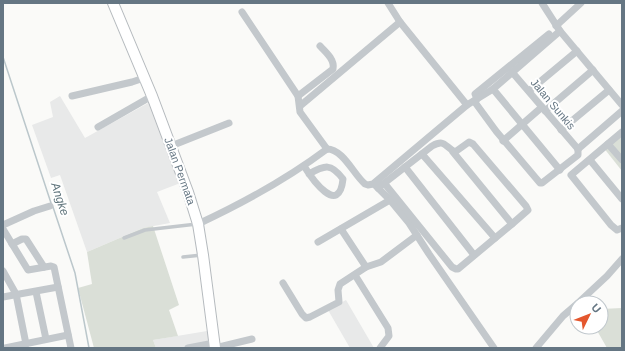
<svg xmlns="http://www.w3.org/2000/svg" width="625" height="351" viewBox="0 0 625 351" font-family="Helvetica,sans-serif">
<rect width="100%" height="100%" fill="#fafaf8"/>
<g fill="#e8e9e9">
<path d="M 60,96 L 85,138 L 150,102 L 183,182 L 157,192 L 170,223 L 143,228 L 87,252 L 60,175 L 51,178 L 32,125 L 53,117 L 50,102 Z"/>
<path d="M 346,300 L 374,348 L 350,348 L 328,310 Z"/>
<path d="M 213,330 L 215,348 L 156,348 L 153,340 Z"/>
</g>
<g fill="#dadfd7">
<path d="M 622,133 L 622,171 L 603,147 Z"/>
<path d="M 153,226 L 179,305 L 169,310 L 178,336 L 153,340 L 156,348 L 94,348 L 78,288 L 92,284 L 87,252 L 143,228 Z"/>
<path d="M 622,308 L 622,348 L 607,348 L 595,327 L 601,327 L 601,309 Z"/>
</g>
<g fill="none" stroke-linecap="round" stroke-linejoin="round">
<g stroke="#bbc7cb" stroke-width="1.5">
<path d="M 3,57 L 51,203"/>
<path d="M 53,207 L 75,273 L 89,348"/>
</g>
<g stroke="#b5babe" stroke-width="12">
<path id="primary" d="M 113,3 L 152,96 L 188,192 L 198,224 L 203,255 L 215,348"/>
</g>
<g stroke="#c3c8cc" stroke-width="3.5">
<path d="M 124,238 L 145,230 L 197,224"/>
<path d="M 183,257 L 202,255"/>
</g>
<g stroke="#c3c8cc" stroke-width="7">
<path d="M 388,3 L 400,22 L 467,105"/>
<path d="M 542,3 L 560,31 L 622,105"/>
<path d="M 242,12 L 298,96 L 300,112 L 327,149"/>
<path d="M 556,26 L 581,3"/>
<path d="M 512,72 L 578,149"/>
<path d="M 493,89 L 560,170"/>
<path d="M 529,91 L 577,51"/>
<path d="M 72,96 L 132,82 L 144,78"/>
<path d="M 298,96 L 333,69 C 335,60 326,52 320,46"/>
<path d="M 477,99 L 475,94 L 549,34"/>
<path d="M 474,101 L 496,131 L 540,183 L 542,183 L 578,155 L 578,149"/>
<path d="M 300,106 L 400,22"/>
<path d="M 545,111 L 593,70"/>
<path d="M 98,127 L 152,96"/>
<path d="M 561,130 L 609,90"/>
<path d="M 622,132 L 571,175 L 611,225 L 617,230 L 622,228"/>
<path d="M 503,141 L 542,107"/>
<path d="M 608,144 L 622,160"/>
<path d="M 171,146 L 229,123"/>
<path d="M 578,149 L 622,111"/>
<path d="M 453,152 L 512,224"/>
<path d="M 422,154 L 495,238"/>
<path d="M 590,160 L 622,199"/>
<path d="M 304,166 C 312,179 339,217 343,179 C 331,163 325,165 309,174"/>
<path d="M 405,167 L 474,255"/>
<path d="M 375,185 L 390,200 L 409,223 L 429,254 L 494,348"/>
<path d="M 378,188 L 432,146 C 445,139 444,146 455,152 L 469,142 L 473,144 L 526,206 L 528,210 L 512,224 L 458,269 L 456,269 L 452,267 L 385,184"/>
<path d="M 198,224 C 243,203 287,179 327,149 C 343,149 354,175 365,184 L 368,185 L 373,184 L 467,105 L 493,89 L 560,31"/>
<path d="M 3,225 L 34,211 L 50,206"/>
<path d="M 3,229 L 28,270 L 51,266 L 54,267 L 71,348"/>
<path d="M 341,229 L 366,267 L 381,262 L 417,235"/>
<path d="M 318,242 L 390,200"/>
<path d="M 12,244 L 22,239 L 26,239 L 44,267"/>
<path d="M 3,271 L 16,294 L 26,344"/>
<path d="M 355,275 L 388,328 L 389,336 L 380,348"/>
<path d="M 283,283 L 302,314 L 306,318 L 310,317 L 339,302 L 338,290 L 340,284 L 366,267"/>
<path d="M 36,292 L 46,339"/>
<path d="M 3,297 L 58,287"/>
<path d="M 578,303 L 607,276 L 622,259"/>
<path d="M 5,348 L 68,335"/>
<path d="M 188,348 L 214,343"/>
<path d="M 215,348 L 252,339"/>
<path d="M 536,348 L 563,316 L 577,304"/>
</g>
<use href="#primary" stroke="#fff" stroke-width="10"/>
</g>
<g text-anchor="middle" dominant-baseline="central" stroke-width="4" stroke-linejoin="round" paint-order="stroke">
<g font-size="11" fill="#657683" stroke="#fff">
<text transform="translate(553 104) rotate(50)">Jalan Sunkis</text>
<text transform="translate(180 171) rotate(70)">Jalan Permata</text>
</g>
<g font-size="12" font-style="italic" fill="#60757c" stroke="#fff">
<text transform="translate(60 199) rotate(72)">Angke</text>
</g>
</g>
<rect width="625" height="351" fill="none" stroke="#657683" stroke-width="8"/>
<g transform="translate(589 315) rotate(47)"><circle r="19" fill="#ffffff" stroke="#c1c8cd"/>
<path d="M0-3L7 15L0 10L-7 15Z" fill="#e4572e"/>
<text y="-6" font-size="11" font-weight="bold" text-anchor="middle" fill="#657683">U</text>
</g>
</svg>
